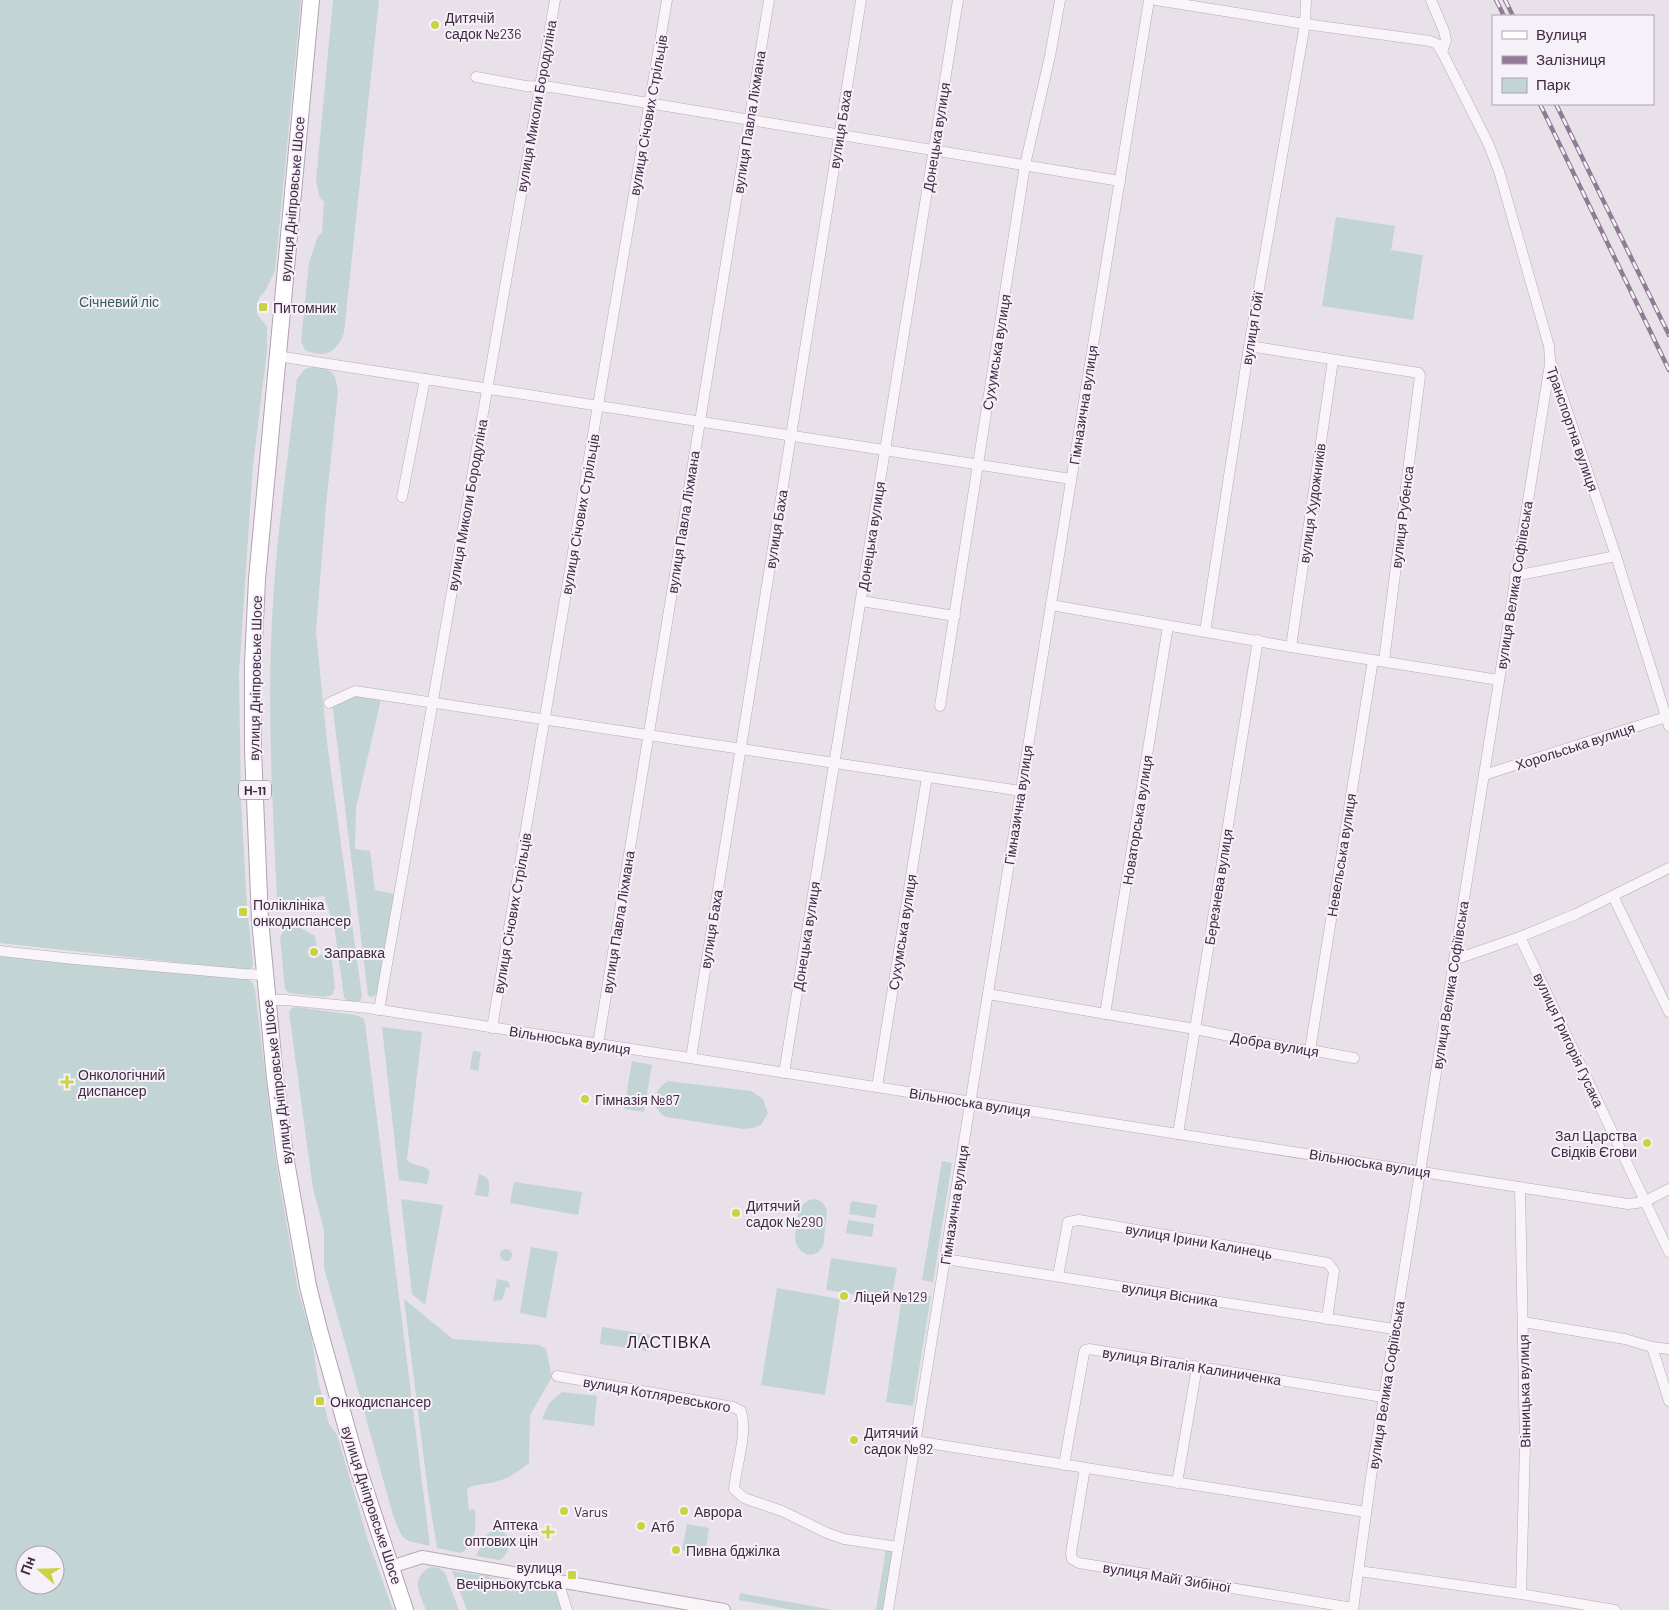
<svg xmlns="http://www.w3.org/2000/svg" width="1669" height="1610" viewBox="0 0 1669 1610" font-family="Barlow,sans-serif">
<rect width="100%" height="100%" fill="#e9e1ea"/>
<g fill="#c2d4d4" fill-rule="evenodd">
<path d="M 0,0 L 301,0 L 275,271 L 265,291 L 259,298 L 257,314 L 267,327 L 267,351 L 253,465 L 239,674 L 241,800 L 247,906 L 253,963 L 252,968 L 247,970 L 0,943 Z"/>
<path d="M 333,0 L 379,0 L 344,333 C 336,353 325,359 305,350 L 301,341 L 309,263 L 318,236 L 322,233 L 324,202 L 320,198 L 316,181 Z"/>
<path d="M 1336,217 L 1395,226 L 1391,250 L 1423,255 L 1413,320 L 1322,306 Z"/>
<path d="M 316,366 C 333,368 336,375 338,392 L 326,505 L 316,632 L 327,742 L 362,996 L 360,1001 L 348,1002 L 344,997 L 334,925 L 324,896 L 310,898 L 312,909 L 289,911 L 280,906 L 277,899 C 272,795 266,691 274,587 C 279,518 289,449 297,379 L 305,369 Z"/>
<path d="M 355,691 L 382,695 L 356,808 L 355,849 L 370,851 L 375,890 L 399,895 L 383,990 L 374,996 L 371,997 L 368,995 L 332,702 Z"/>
<path d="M 289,925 L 294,925 L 315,936 L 318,955 L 331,953 L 335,988 L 332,995 L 324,997 L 289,993 L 285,989 L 280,937 L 285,928 Z"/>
<path d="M 0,954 L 247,979 L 252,982 L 255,989 L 275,1156 L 298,1290 L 311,1335 L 318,1380 L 329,1424 L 337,1435 L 368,1540 L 393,1610 L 0,1610 ZM 25,1555 L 55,1555 L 55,1585 L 25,1585 Z"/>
<path d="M 297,1007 L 355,1015 L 363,1018 L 365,1023 L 430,1546 C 401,1539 404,1543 393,1515 L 324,1268 L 324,1230 L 313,1189 L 289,1012 L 292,1008 Z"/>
<path d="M 382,1027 L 422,1032 L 407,1160 L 410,1163 L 427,1168 L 430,1172 L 427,1184 L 399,1180 Z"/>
<path d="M 473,1051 L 481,1052 L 478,1071 L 470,1069 Z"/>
<path d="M 632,1061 L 652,1065 L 644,1112 L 624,1109 Z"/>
<path d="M 668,1081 L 751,1091 L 763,1099 L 768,1113 L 761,1125 L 753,1128 L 743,1129 L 666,1117 C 649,1107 653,1090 668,1081 Z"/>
<path d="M 942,1161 L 952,1163 L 933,1282 L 922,1280 Z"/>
<path d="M 479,1174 C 492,1178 490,1185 488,1197 L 475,1195 Z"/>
<path d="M 514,1182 L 582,1192 L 578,1215 L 510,1203 Z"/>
<path d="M 401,1199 L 443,1205 L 425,1305 L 412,1294 Z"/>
<path d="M 813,1199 C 831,1201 827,1217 825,1230 C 824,1237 825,1245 820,1250 C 811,1261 796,1251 795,1239 C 797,1225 795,1203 813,1199 Z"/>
<path d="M 851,1201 L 877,1205 L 875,1218 L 849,1214 Z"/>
<path d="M 848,1220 L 874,1224 L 872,1237 L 846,1233 Z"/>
<path d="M 531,1247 L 558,1252 L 546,1318 L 520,1313 Z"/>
<circle cx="506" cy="1255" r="6"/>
<path d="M 831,1258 L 897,1268 L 891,1300 L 826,1290 Z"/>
<path d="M 497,1279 L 507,1281 L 510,1285 L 510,1288 L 506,1287 L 502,1300 L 493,1301 Z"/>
<path d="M 777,1288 L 840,1299 L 825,1395 L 761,1385 Z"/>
<path d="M 920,1295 L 931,1296 L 913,1406 L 886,1402 L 902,1296 L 919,1298 Z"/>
<path d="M 404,1299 L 453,1339 L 540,1345 L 546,1349 L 552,1377 L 530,1415 L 529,1463 C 520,1471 509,1478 498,1481 C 487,1485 477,1483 467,1489 L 469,1510 L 475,1509 C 476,1526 477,1543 461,1553 L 437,1548 L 428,1492 Z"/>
<path d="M 602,1327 L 651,1335 L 649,1351 L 600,1344 Z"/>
<path d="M 562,1392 L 597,1396 L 594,1426 L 542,1419 L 549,1403 Z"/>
<path d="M 687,1524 L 709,1528 L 705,1554 L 682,1550 Z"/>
<path d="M 492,1530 C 513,1529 514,1549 500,1560 L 476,1556 L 486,1536 Z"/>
<path d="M 886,1549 L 893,1550 L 883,1610 L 876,1610 Z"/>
<path d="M 431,1567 L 439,1568 L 445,1573 L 459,1610 L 426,1610 C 420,1593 409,1578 431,1567 Z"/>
<path d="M 452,1571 L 487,1576 L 499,1581 L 556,1592 L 562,1596 L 567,1610 L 467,1610 Z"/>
<path d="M 740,1593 L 833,1610 L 793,1610 L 739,1600 Z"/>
</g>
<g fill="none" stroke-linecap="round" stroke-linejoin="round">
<g stroke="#b6aab8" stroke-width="11">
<g id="minor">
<path d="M 1156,0 L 1305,24 L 1306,0"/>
<path d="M 1431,0 L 1444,31 L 1446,40 L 1442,52"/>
<path d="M 476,77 L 526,86 L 551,87 L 1120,181"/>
<path d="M 1249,346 L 1419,373 L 1420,376 L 1384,661"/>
<path d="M 277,356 L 1071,479"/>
<path d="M 402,497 L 425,379"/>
<path d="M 1515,576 L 1616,556"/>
<path d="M 861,601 L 955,616"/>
<path d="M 1051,605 L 1291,647 L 1499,680"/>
<path d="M 1205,632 L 1249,346 L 1305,24 L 1430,41 L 1437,44 L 1442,52 L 1488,143 L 1499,171 L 1549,346 L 1550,360 L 1616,556 L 1669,726"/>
<path d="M 1291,647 L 1333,360"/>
<path d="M 329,703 L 355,691 L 1021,791"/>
<path d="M 940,706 L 1025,165 L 1050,56 L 1060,0"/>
<path d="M 1484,775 L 1666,717"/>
<path d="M 1613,896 L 1669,1012"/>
<path d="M 1520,937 L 1669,1252"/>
<path d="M 0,951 L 74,959 L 243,974 L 265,975"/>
<path d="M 1454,960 L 1520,937 L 1576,914 L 1669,868"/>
<path d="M 988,994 L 1195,1029 L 1299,1050 L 1310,1050 L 1354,1058"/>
<path d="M 267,1000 L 285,1000 L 368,1008 L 1628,1204 L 1644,1202 L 1669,1189"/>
<path d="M 379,1010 L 555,0"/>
<path d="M 1105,1014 L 1168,626"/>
<path d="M 492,1028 L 667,0"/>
<path d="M 598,1044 L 769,0"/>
<path d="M 1310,1050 L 1373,660"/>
<path d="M 691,1058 L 861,0"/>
<path d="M 784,1073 L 958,0"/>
<path d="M 877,1087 L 927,777"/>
<path d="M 1178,1134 L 1258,640"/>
<path d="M 1520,1187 L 1525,1445 L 1521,1594"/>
<path d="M 945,1259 L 1394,1329"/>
<path d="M 1058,1276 L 1068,1222 L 1079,1220 L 1328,1263 L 1334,1271 L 1327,1319"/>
<path d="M 1523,1322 L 1625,1339 L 1652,1347 L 1669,1349"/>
<path d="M 1652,1347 L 1669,1401"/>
<path d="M 557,1376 L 733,1407 L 741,1411 C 748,1434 736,1465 734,1489 L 744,1498 L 782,1511 L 827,1533 L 844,1539 L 898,1547"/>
<path d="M 915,1441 L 1366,1512"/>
<path d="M 1064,1465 L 1084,1353 L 1085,1350 L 1089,1349 L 1383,1397"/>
<path d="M 1085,1468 L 1071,1553 L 1072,1559 L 1079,1563 L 1353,1608"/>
<path d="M 1177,1483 L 1197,1367"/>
<path d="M 1359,1571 L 1521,1594 L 1615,1610"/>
<path d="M 558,1581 L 567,1610"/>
<path d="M 888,1610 L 1149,0"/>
<path d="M 1353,1610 L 1371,1477 L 1550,364"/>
</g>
</g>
<g stroke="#b6aab8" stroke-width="14">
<path id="tertiary" d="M 391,1567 L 422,1557 L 724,1610"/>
</g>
<g stroke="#b2a0b6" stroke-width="18">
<path id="primary" d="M 311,0 L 257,579 L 253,663 L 253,750 L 260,920 L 275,1078 L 285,1156 L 308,1286 L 319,1330 L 358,1468 L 405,1610"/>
</g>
<use href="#minor" stroke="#f8f4f8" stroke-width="10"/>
<use href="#tertiary" stroke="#f8f4f8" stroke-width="12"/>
<use href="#primary" stroke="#fff" stroke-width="16"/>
<g stroke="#907a95" stroke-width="4.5">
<g id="rail">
<path d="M 1496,0 L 1504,16"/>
<path d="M 1505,0 L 1513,16"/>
<path d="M 1540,104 L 1669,370"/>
<path d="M 1556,104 L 1669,335"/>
</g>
</g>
<use href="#rail" stroke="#f6f1f8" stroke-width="2.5" stroke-dasharray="8" stroke-linecap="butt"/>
</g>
<g fill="#cad342" stroke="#f6f1f8" stroke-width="2">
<circle cx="435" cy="25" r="5"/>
<rect x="258" y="302" width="10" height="10" rx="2.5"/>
<rect x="238" y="907" width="10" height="10" rx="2.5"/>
<circle cx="314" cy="952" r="5"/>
<path d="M64.5 1074.5h5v5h5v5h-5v5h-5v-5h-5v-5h5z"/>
<circle cx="585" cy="1099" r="5"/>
<circle cx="1647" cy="1143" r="5"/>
<circle cx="736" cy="1213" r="5"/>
<circle cx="844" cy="1296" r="5"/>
<rect x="315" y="1396" width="10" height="10" rx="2.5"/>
<circle cx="854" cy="1440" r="5"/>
<circle cx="564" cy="1511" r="5"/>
<circle cx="684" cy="1511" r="5"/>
<circle cx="641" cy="1526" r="5"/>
<path d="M545.5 1524.5h5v5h5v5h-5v5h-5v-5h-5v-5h5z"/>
<circle cx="676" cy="1550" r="5"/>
<rect x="567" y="1570" width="10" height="10" rx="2.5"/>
</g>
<g text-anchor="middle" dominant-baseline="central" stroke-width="4" stroke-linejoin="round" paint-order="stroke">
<rect fill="#f6f1f8" stroke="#766579" stroke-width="1" x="239" y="780.5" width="32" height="19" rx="4"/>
<g font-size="12" font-weight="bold" fill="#3f2943">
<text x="255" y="790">Н-11</text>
</g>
<g font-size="14" fill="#3f2943" stroke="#f6f1f8" text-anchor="start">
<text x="445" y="17">Дитячій<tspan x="445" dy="16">садок №236</tspan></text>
<text x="273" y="307">Питомник</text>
<text x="253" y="904">Поліклініка<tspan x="253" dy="16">онкодиспансер</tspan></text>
<text x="324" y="952">Заправка</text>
<text x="78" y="1074">Онкологічний<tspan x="78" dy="16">диспансер</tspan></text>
<text x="595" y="1099">Гімназія №87</text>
<text x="1637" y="1135" text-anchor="end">Зал Царства<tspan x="1637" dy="16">Свідків Єгови</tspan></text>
<text x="746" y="1205">Дитячий<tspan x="746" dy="16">садок №290</tspan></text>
<text x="854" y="1296">Ліцей №129</text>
<text x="330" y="1401">Онкодиспансер</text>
<text x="864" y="1432">Дитячий<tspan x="864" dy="16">садок №92</tspan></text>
<text x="574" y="1511">Varus</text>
<text x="694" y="1511">Аврора</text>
<text x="538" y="1524" text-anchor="end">Аптека<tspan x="538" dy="16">оптових цін</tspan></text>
<text x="651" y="1526">Атб</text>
<text x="686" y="1550">Пивна бджілка</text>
<text x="562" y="1567" text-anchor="end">вулиця<tspan x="562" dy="16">Вечірньокутська</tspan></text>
</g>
<g font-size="14" fill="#3f2943" stroke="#f6f1f8">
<text transform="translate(536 106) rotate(-80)">вулиця Миколи Бородуліна</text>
<text transform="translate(648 115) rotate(-80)">вулиця Січових Стрільців</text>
<text transform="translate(749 122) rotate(-81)">вулиця Павла Ліхмана</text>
<text transform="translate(840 129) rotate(-81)">вулиця Баха</text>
<text transform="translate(936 137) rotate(-81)">Донецька вулиця</text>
<text transform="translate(292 199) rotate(-85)">вулиця Дніпровське Шосе</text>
<text transform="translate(1252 328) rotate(-81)">вулиця Гойї</text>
<text transform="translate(996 352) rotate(-81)">Сухумська вулиця</text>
<text transform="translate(1083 405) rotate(-81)">Гімназична вулиця</text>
<text transform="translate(1573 429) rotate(71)">Транспортна вулиця</text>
<text transform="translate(1312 503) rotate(-82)">вулиця Художників</text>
<text transform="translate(467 505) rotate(-80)">вулиця Миколи Бородуліна</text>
<text transform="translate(580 514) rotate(-80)">вулиця Січових Стрільців</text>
<text transform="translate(1402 517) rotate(-83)">вулиця Рубенса</text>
<text transform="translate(683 522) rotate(-81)">вулиця Павла Ліхмана</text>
<text transform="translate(776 529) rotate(-81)">вулиця Баха</text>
<text transform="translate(871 536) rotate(-81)">Донецька вулиця</text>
<text transform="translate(1514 585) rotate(-81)">вулиця Велика Софіївська</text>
<text transform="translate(255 678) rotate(-89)">вулиця Дніпровське Шосе</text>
<text transform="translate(1575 746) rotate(-18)">Хорольська вулиця</text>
<text transform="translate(1018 805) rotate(-81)">Гімназична вулиця</text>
<text transform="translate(1137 820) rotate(-81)">Новаторська вулиця</text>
<text transform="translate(1341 855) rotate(-81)">Невельська вулиця</text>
<text transform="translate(1218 887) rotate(-81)">Березнева вулиця</text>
<text transform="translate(512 913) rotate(-80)">вулиця Січових Стрільців</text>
<text transform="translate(618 922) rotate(-81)">вулиця Павла Ліхмана</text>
<text transform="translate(711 929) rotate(-81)">вулиця Баха</text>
<text transform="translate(902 932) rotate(-81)">Сухумська вулиця</text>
<text transform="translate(806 936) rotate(-81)">Донецька вулиця</text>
<text transform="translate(1450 985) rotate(-81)">вулиця Велика Софіївська</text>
<text transform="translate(570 1040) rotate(9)">Вільнюська вулиця</text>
<text transform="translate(1569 1040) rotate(65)">вулиця Григорія Гусака</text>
<text transform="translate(1275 1044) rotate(10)">Добра вулиця</text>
<text transform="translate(277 1082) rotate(-97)">вулиця Дніпровське Шосе</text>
<text transform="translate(970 1102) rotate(9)">Вільнюська вулиця</text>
<text transform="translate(1370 1163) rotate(9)">Вільнюська вулиця</text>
<text transform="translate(954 1205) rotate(-81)">Гімназична вулиця</text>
<text transform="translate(1199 1241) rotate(10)">вулиця Ірини Калинець</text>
<text transform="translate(1170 1294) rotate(9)">вулиця Вісника</text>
<text transform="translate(1192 1366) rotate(9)">вулиця Віталія Калиниченка</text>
<text transform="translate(1386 1385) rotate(-81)">вулиця Велика Софіївська</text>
<text transform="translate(1524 1391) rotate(-91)">Вінницька вулиця</text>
<text transform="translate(657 1394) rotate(10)">вулиця Котляревського</text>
<text transform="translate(372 1505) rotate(72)">вулиця Дніпровське Шосе</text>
<text transform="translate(1167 1577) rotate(9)">вулиця Майї Зибіної</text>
</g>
<g font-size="14" fill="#355e5f" stroke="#f6f1f8">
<text x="119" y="301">Січневий ліс</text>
</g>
<g font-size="16" letter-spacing="1" fill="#301b34" stroke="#f6f1f8">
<text x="669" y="1341">ЛАСТІВКА</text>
</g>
</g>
<rect x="1492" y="15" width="162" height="90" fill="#f6f1f8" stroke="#ada1b0"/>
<rect x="1502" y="31" width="25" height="8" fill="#ffffff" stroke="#ada1b0"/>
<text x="1536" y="40" font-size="15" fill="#3f2943">Вулиця</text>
<rect x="1502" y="56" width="25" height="8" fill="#907a95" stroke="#ada1b0"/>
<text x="1536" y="65" font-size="15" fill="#3f2943">Залізниця</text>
<rect x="1502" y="78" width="25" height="15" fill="#c2d4d4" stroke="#ada1b0"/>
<text x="1536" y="90" font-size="15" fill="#3f2943">Парк</text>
<g transform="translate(40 1570) rotate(290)"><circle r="24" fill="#f6f1f8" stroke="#ada1b0"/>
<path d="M0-4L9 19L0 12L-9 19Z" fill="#cad342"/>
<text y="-8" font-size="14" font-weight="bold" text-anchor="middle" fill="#3f2943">Пн</text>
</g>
</svg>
